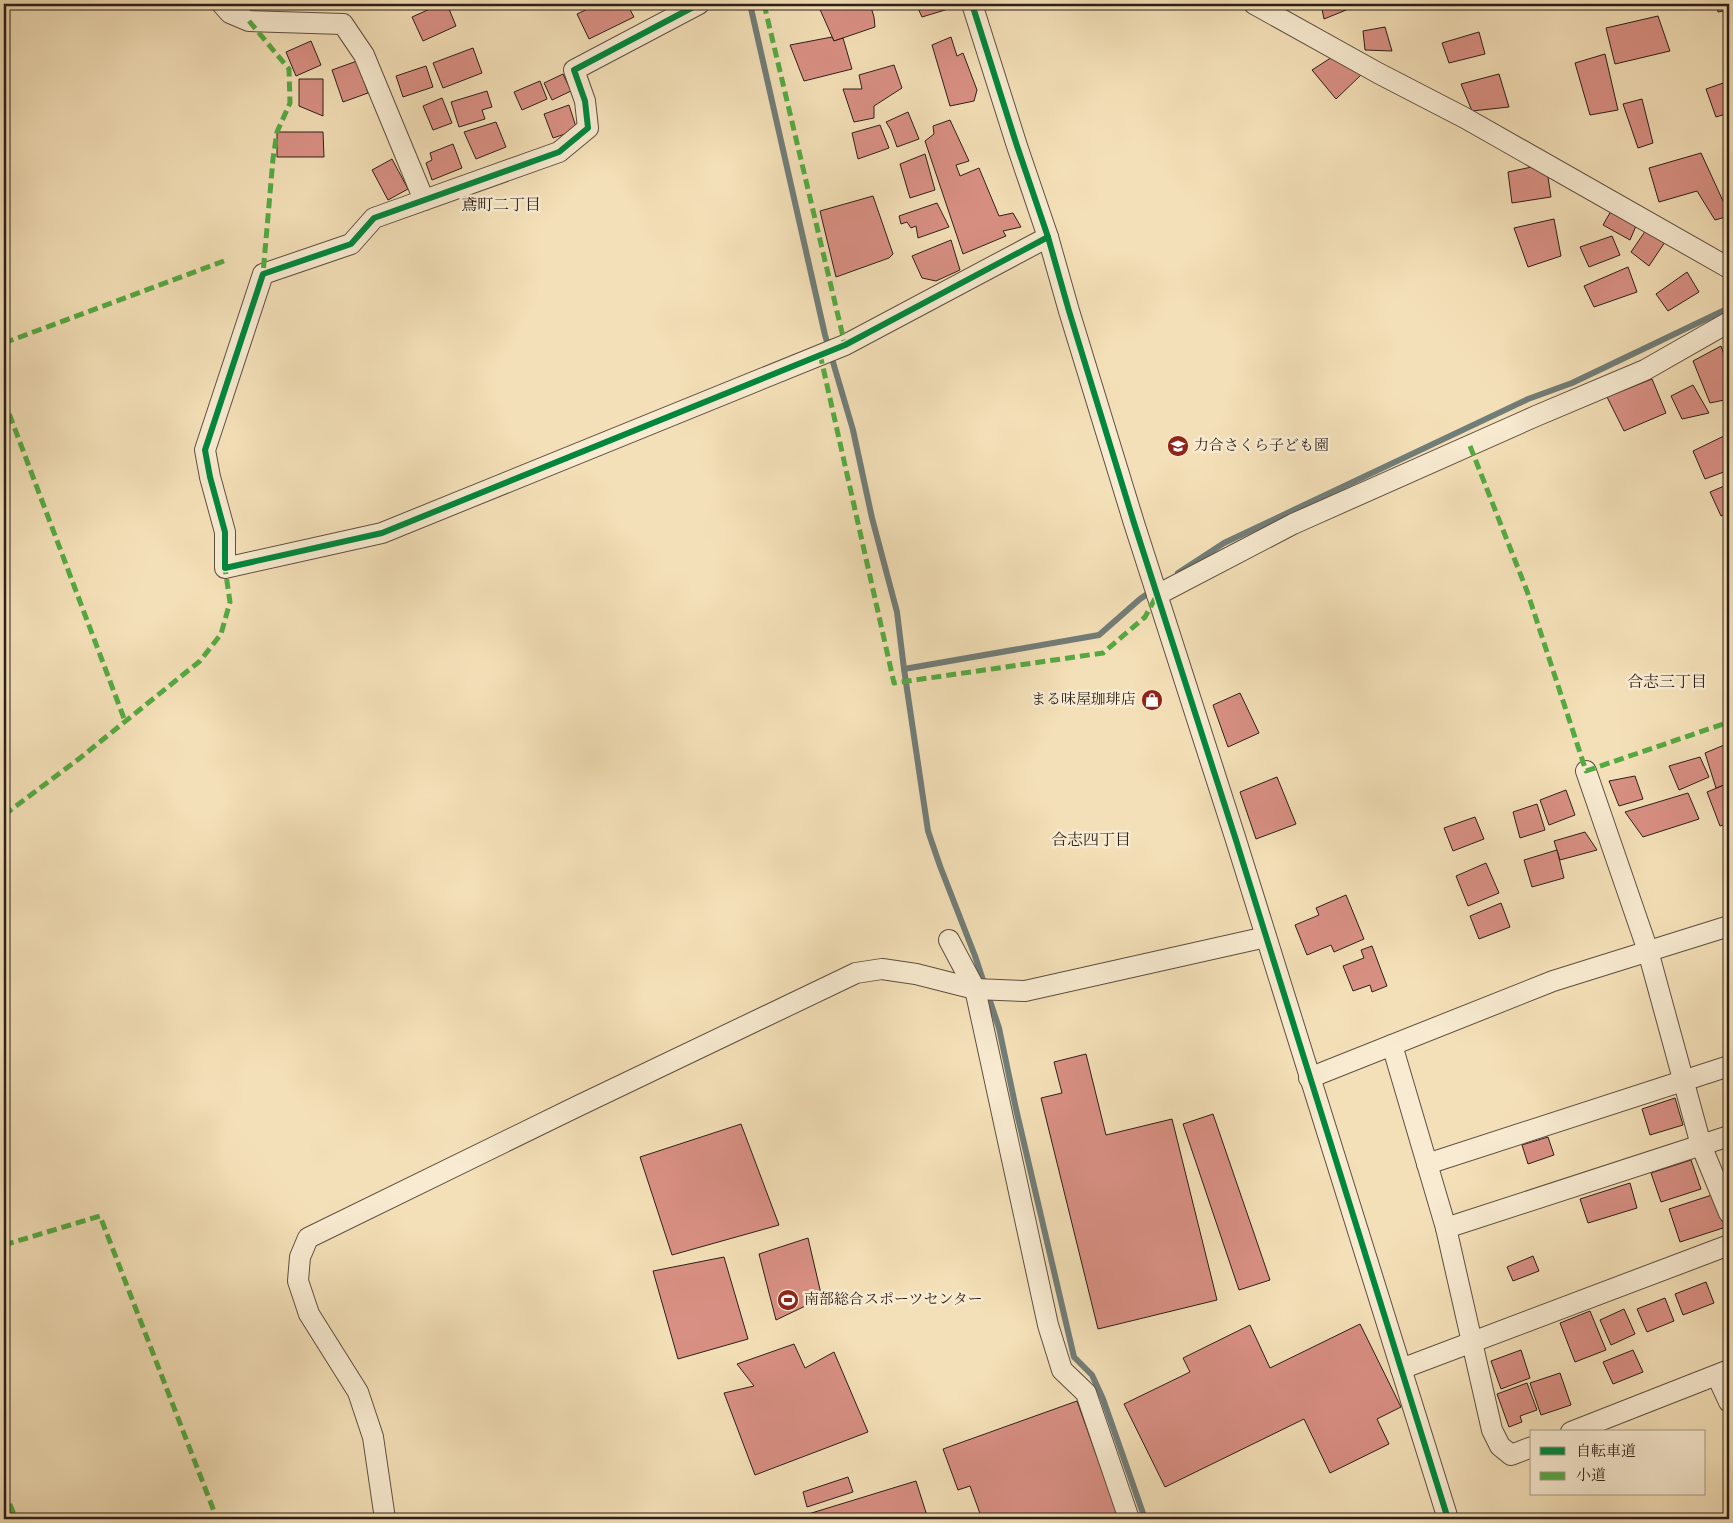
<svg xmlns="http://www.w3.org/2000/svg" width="1733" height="1523" viewBox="0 0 1733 1523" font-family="'Sorts Mill Goudy','Noto Serif JP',serif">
<rect width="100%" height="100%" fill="#f4e0b8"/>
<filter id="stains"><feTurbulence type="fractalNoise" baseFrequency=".004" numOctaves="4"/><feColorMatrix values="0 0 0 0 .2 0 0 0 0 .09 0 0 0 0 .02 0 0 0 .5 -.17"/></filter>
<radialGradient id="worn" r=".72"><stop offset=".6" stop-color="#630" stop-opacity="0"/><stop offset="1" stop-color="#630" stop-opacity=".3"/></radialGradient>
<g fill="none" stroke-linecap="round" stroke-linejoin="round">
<g stroke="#717d78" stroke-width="6">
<path d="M 750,4 L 825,335 L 853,430 L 872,518 L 897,612 L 904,669 L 928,831 L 940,866 L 975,956 L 999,1028 L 1016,1109 L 1074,1357 L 1092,1375 L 1103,1399 L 1145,1519"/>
<path d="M 1178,573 L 1224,543 L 1528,399 L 1572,383 L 1729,308"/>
<path d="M 904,669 L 1099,635 L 1140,599 L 1153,590"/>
</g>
</g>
<g fill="#d99084" stroke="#2c1f19">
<path d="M 441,4 L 447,4 L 456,26 L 423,41 L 412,17 Z"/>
<path d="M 598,4 L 627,4 L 634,17 L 589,39 L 577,14 Z"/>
<path d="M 821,4 L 870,4 L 874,17 L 875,27 L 834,41 L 818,5 Z"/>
<path d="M 916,4 L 954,4 L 955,7 L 922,17 Z"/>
<path d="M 1321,4 L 1361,4 L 1324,19 Z"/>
<path d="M 1716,4 L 1729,4 L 1729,10 L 1718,12 Z"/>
<path d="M 1658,16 L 1670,51 L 1615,64 L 1606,28 Z"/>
<path d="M 1385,27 L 1392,51 L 1365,50 L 1363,31 Z"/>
<path d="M 1479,32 L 1485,54 L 1449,63 L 1442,43 Z"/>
<path d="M 832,37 L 834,41 L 843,38 L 852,69 L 804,81 L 790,45 Z"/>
<path d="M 951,37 L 957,56 L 963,53 L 977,90 L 974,101 L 950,106 L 932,45 Z"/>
<path d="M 311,41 L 321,65 L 296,76 L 286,52 Z"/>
<path d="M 473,48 L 482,73 L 443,88 L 433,63 Z"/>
<path d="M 1340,52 L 1362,74 L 1336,99 L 1312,70 Z"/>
<path d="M 1605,54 L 1618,110 L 1590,115 L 1575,63 Z"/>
<path d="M 357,61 L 368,93 L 343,102 L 332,70 Z"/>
<path d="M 894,65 L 902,88 L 874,106 L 874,118 L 854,122 L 843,89 L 862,89 L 859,75 Z"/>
<path d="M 426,66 L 433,87 L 403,97 L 396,76 Z"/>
<path d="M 563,74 L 571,91 L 552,100 L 544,83 Z"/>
<path d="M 1499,74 L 1509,107 L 1472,111 L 1461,84 Z"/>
<path d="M 299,79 L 323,79 L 323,116 L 299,106 Z"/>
<path d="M 540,81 L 547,99 L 522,110 L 514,92 Z"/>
<path d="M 1729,81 L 1729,113 L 1716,117 L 1706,89 Z"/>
<path d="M 487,91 L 492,107 L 482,110 L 485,119 L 459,127 L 451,102 Z"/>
<path d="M 442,98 L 452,123 L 433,130 L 423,106 Z"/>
<path d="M 1642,99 L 1653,143 L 1638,148 L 1623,104 Z"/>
<path d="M 569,105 L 577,130 L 553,138 L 544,114 Z"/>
<path d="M 908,112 L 919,139 L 897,147 L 891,130 L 886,122 Z"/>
<path d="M 950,120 L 969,161 L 956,165 L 960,176 L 979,168 L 999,216 L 1013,213 L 1021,227 L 1003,231 L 1006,236 L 963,254 L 925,141 L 934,134 L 933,126 Z"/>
<path d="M 496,122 L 506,147 L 476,159 L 464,132 Z"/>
<path d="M 880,125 L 889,148 L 858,159 L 852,133 Z"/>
<path d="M 277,132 L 323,132 L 324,157 L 277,157 Z"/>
<path d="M 453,144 L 462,168 L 432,180 L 426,163 L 432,160 L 430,153 Z"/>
<path d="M 1701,153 L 1729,214 L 1729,216 L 1715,220 L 1697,191 L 1659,202 L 1649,168 Z"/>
<path d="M 925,154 L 935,190 L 910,198 L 900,164 Z"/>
<path d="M 392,159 L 408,189 L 388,200 L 372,170 Z"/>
<path d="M 1546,164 L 1551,197 L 1512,203 L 1508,172 Z"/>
<path d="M 873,196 L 893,254 L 889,258 L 836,277 L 820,211 Z"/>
<path d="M 937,203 L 949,227 L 918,238 L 916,226 L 911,228 L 907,222 L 901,224 L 899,216 Z"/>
<path d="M 1611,211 L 1636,226 L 1630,240 L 1603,225 Z"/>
<path d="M 1554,219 L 1561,256 L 1528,267 L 1514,228 Z"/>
<path d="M 1646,230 L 1665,242 L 1649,266 L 1631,252 Z"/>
<path d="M 1612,236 L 1620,255 L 1589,267 L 1580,247 Z"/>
<path d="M 951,240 L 960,270 L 936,281 L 922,278 L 912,256 Z"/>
<path d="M 1628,267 L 1637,292 L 1594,307 L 1584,286 Z"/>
<path d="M 1687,272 L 1699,292 L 1668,311 L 1656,294 Z"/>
<path d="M 1721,346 L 1729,369 L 1729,399 L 1710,403 L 1693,361 Z"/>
<path d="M 1652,379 L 1666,413 L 1624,431 L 1607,397 Z"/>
<path d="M 1693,385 L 1709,413 L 1682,419 L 1671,396 Z"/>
<path d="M 1726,435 L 1729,443 L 1729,470 L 1705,479 L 1693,451 Z"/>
<path d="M 1729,484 L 1729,512 L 1721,516 L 1710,492 Z"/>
<path d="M 1240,693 L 1259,733 L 1228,747 L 1213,705 Z"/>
<path d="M 1729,743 L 1729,783 L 1716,788 L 1705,753 Z"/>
<path d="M 1700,757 L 1709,777 L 1679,790 L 1669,766 Z"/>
<path d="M 1635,776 L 1643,799 L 1619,806 L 1609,781 Z"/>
<path d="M 1277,777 L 1296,824 L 1256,839 L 1240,792 Z"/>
<path d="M 1729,783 L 1729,823 L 1720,826 L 1707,792 Z"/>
<path d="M 1566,790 L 1575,815 L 1549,825 L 1540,800 Z"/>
<path d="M 1688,793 L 1699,819 L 1643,837 L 1625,812 Z"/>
<path d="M 1537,804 L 1545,830 L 1520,838 L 1513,812 Z"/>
<path d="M 1475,817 L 1484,839 L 1453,851 L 1444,828 Z"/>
<path d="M 1585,832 L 1597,850 L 1560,860 L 1554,841 Z"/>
<path d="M 1557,850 L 1564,878 L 1532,887 L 1524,860 Z"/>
<path d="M 1486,863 L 1499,893 L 1468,906 L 1456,876 Z"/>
<path d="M 1346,895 L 1364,939 L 1334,952 L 1331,945 L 1307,955 L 1295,925 L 1319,915 L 1316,908 Z"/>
<path d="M 1501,903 L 1510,927 L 1479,939 L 1470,916 Z"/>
<path d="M 1372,946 L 1387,986 L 1372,992 L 1370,985 L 1353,991 L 1343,966 L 1364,958 L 1361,950 Z"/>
<path d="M 1086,1054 L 1106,1135 L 1172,1119 L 1217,1300 L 1098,1329 L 1041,1098 L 1062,1093 L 1054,1062 Z"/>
<path d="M 1675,1098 L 1683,1125 L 1650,1135 L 1642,1109 Z"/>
<path d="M 1213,1114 L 1270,1280 L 1239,1290 L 1183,1124 Z"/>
<path d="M 741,1124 L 779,1225 L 672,1255 L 640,1157 Z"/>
<path d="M 1548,1137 L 1554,1155 L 1528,1164 L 1522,1145 Z"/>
<path d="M 1691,1160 L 1701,1189 L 1661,1202 L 1651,1173 Z"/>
<path d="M 1630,1183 L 1637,1208 L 1588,1223 L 1580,1199 Z"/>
<path d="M 1715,1194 L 1726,1227 L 1680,1242 L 1669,1209 Z"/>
<path d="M 808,1238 L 822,1298 L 776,1320 L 759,1254 Z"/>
<path d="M 1533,1256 L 1539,1271 L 1513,1281 L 1507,1267 Z"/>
<path d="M 724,1257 L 748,1339 L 678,1359 L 653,1271 Z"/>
<path d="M 1706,1282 L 1714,1303 L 1683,1315 L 1675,1294 Z"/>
<path d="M 1665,1298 L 1674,1321 L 1647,1332 L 1637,1309 Z"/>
<path d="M 1624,1309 L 1635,1334 L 1611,1345 L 1600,1320 Z"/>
<path d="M 1590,1311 L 1606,1350 L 1575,1362 L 1560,1323 Z"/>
<path d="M 1360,1324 L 1401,1407 L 1377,1419 L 1389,1444 L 1330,1473 L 1304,1419 L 1165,1487 L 1124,1404 L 1190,1372 L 1183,1358 L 1250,1325 L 1270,1368 Z"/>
<path d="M 794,1344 L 805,1368 L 834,1352 L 868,1432 L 755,1475 L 724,1393 L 754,1386 L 737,1364 Z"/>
<path d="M 1521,1350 L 1530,1378 L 1501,1389 L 1491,1361 Z"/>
<path d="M 1633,1350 L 1643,1372 L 1613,1384 L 1603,1362 Z"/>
<path d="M 1560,1373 L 1571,1405 L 1541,1415 L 1530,1383 Z"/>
<path d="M 1527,1383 L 1537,1410 L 1520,1416 L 1522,1422 L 1509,1427 L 1497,1394 Z"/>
<path d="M 1077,1401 L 1119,1519 L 982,1519 L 970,1486 L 958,1490 L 943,1449 Z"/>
<path d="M 848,1477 L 853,1492 L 807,1507 L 803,1492 Z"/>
<path d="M 916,1481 L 928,1519 L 792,1519 Z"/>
</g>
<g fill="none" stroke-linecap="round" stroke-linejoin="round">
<g stroke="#5e4f41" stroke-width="22">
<g id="minor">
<path d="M 222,4 L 230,13 L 249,21 L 343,24 L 364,55 L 424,200"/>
<path d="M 699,4 L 574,70 L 585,101 L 588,128 L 559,152 L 374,218 L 351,244 L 263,274 L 205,450 L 210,477 L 225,532 L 225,568 L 382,533 L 845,345 L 1048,237"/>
<path d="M 972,4 L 1017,146 L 1048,237 L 1069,311 L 1134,523 L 1235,837 L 1448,1519"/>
<path d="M 1254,4 L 1378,73 L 1465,118 L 1729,268"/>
<path d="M 1157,595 L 1293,524 L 1536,416 L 1645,370 L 1729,322"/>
<path d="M 1586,771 L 1648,951 L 1701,1145 L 1729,1213"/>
<path d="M 949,940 L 975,989 L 1048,1325 L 1062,1370 L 1086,1393 L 1129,1519"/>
<path d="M 1392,1045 L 1446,1228 L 1492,1430 L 1500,1446 L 1511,1455 L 1532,1447"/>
<path d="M 1309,1078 L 1553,981 L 1729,926"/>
<path d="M 1427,1164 L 1729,1066"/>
<path d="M 1446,1228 L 1729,1136"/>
<path d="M 1401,1369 L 1729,1245"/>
<path d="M 1717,1376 L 1729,1402"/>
<path d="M 1571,1432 L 1729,1370"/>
<path d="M 385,1519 L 373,1437 L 358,1392 L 309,1314 L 298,1281 L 300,1257 L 308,1238 L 578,1106 L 856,973 L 882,969 L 916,974 L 975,989 L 1025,991 L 1266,937"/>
</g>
</g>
<use href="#minor" stroke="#f8ebd1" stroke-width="20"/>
<g stroke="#54aa42" stroke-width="5" stroke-dasharray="10 5" stroke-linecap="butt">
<path d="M 764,4 L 845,345"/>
<path d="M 249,21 L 289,69 L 290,103 L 277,132 L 273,159 L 263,274"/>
<path d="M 4,343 L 224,261"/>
<path d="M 820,354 L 894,683 L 1103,653 L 1145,617 L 1157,595"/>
<path d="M 4,400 L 125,721"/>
<path d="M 1470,446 L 1527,591 L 1586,771 L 1729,722"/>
<path d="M 4,815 L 80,758 L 200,661 L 221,634 L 230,602 L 225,568"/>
<path d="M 4,1245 L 100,1216 L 217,1519"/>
<path d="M 4,1490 L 16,1519"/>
</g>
<g stroke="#f8ebd1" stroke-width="9">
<g id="cycleway">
<path d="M 699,4 L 574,70 L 585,101 L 588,128 L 559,152 L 374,218 L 351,244 L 263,274 L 205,450 L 210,477 L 225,532 L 225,568 L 382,533 L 845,345 L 1048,237"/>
<path d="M 972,4 L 1017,146 L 1048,237 L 1069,311 L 1134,523 L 1235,837 L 1448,1519"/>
</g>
</g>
<use href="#cycleway" stroke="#00873e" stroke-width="6"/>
</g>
<defs>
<g id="school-disc" transform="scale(1.125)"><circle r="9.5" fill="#8f2418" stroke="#f8ebd1"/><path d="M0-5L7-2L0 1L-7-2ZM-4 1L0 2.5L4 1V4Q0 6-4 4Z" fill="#fff"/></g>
<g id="shop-disc" transform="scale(1.125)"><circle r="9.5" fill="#8f2418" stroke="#f8ebd1"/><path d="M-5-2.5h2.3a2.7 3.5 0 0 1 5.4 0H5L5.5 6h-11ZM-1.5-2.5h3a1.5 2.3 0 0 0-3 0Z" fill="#fff"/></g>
<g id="stadium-disc" transform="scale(1.125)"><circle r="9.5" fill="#8f2418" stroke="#f8ebd1"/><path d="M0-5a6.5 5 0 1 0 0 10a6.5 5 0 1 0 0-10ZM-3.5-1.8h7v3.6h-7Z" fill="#fff"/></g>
</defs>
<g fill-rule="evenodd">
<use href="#school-disc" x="1178" y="446"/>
<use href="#shop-disc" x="1152" y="700"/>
<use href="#stadium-disc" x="788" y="1300"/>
</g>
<g text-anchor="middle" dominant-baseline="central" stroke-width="5" stroke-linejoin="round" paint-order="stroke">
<g font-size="15" fill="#2c1f19" stroke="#f8ebd1" text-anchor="start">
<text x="1194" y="446">力合さくら子ども園</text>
<text x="1136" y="700" text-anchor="end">まる味屋珈琲店</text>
<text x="804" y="1300">南部総合スポーツセンター</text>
</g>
<g font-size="16" fill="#2c1f19" stroke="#f8ebd1">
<text x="501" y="206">鳶町二丁目</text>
<text x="1667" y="683">合志三丁目</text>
<text x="1091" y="841">合志四丁目</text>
</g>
</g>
<rect width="1733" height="1523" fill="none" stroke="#f4e0b8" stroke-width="20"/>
<rect x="5" y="5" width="1723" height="1513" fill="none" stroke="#2c1f19" stroke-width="2.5"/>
<rect x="10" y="10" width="1713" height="1503" fill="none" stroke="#2c1f19"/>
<rect x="1530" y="1430" width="175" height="65" fill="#f8ebd1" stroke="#a69987"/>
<rect x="1540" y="1447" width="25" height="8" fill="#00873e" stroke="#a69987"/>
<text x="1576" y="1456" font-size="15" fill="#2c1f19">自転車道</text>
<rect x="1540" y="1472" width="25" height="8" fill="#54aa42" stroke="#a69987"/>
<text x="1576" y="1480" font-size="15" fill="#2c1f19">小道</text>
<rect width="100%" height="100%" filter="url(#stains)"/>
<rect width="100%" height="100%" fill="url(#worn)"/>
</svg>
